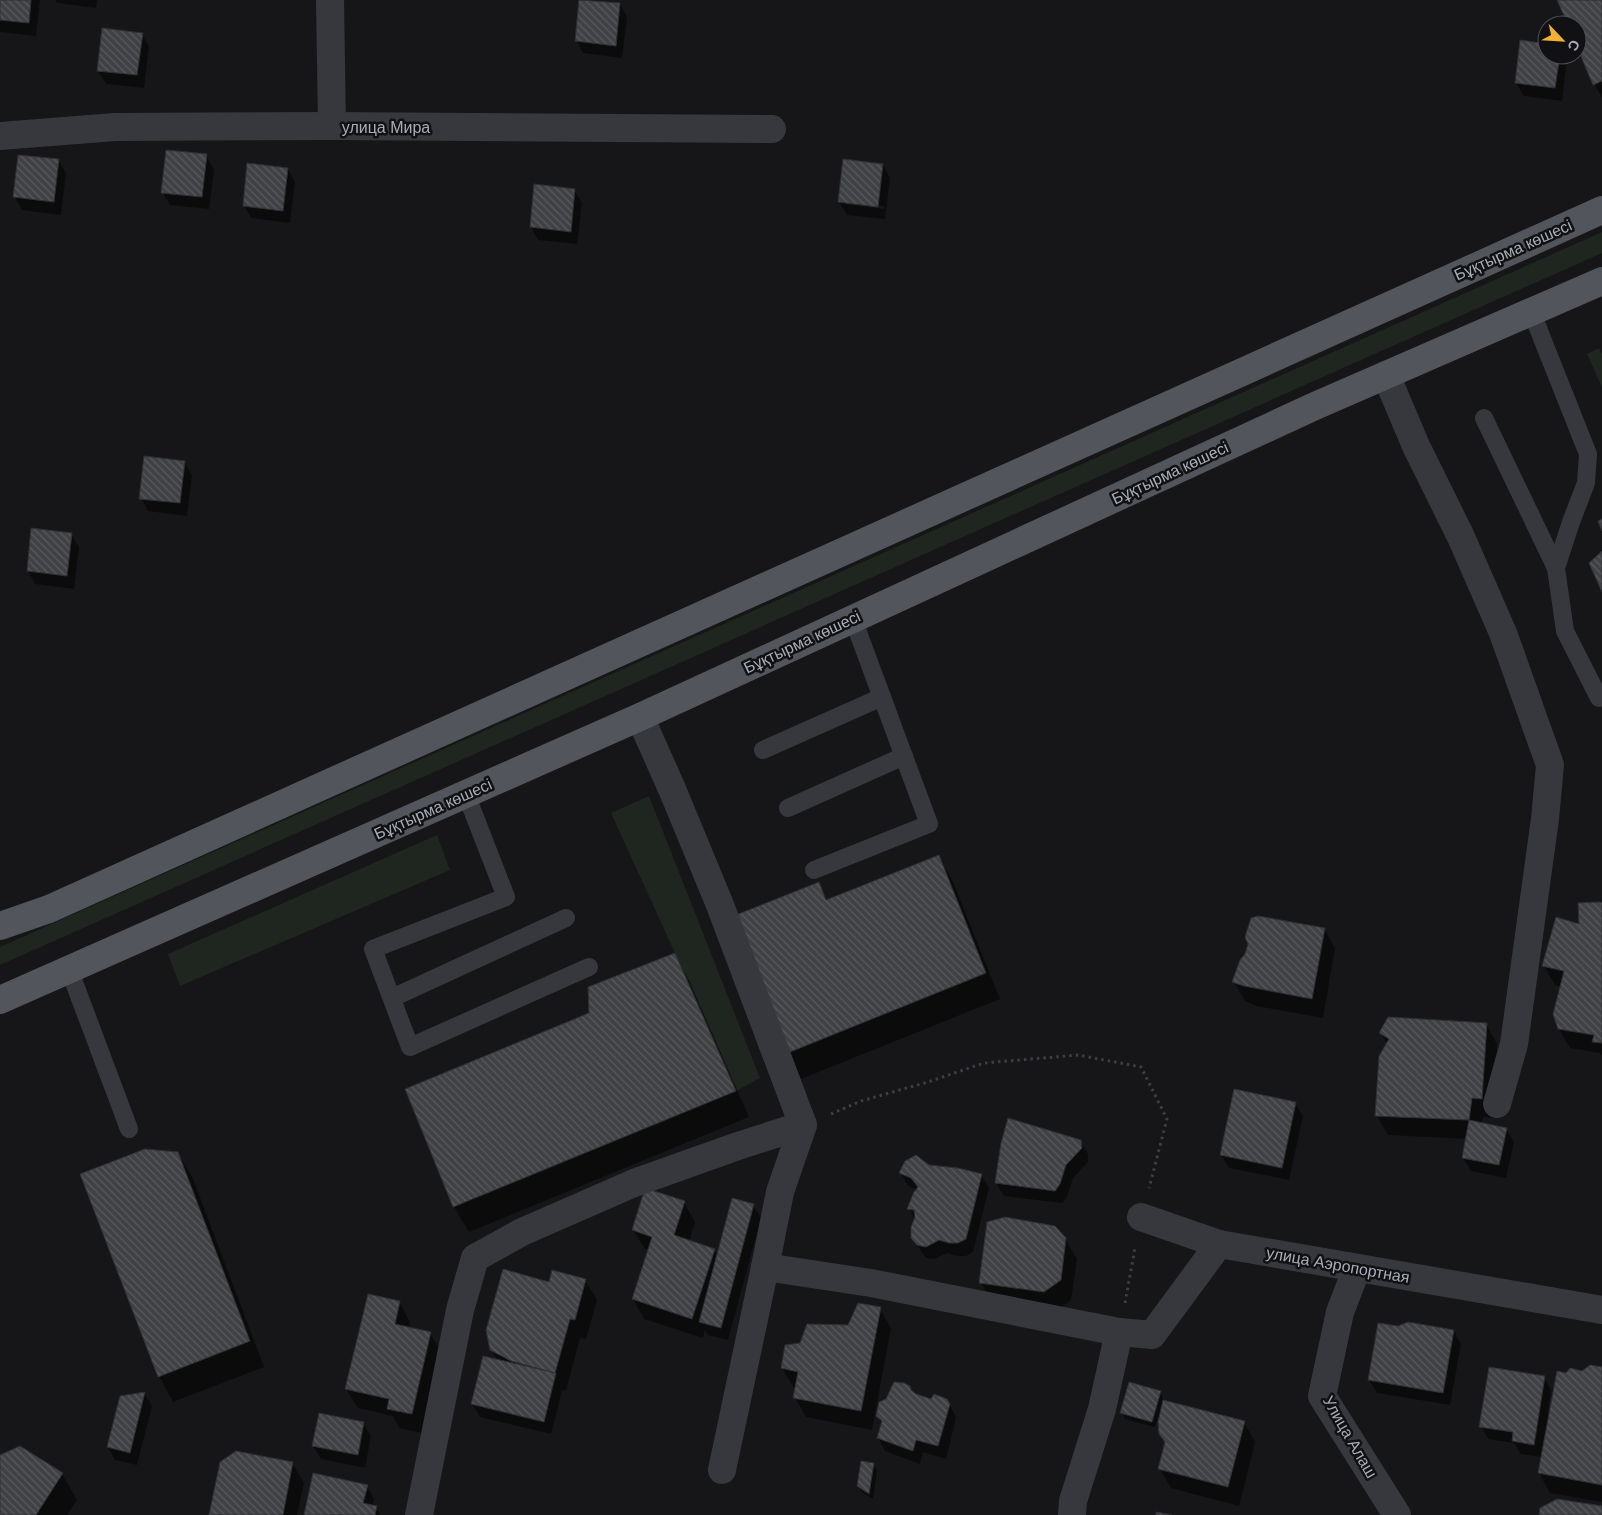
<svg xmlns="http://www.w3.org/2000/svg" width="1602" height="1515" viewBox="0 0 1602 1515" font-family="Arial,sans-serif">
<defs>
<pattern id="building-back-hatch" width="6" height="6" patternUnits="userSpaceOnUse" patternTransform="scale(1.25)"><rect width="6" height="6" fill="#404145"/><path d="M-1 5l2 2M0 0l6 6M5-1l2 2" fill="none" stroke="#595a5e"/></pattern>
</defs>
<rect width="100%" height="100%" fill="#161618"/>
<g fill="#1e261f">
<path d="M 1602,232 L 1602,253 L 0,965 L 0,947 Z"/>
<path d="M 1599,348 L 1602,354 L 1602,387 L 1587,354 Z"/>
<path d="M 649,796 L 760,1078 L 736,1091 L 675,953 L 611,813 Z"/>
<path d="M 437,835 L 450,870 L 180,986 L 168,954 Z"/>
</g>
<g fill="#0007" fill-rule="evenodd">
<path d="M 0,0 L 40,0 L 36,36 L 0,32 Z"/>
<path d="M 55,0 L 97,0 L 96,8 L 57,3 Z"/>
<path d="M 580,0 L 620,4 L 627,17 L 622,58 L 583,53 L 576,40 Z"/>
<path d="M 1559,0 L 1602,0 L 1602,97 L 1594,84 L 1577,43 L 1577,25 L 1569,25 Z"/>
<path d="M 142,34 L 149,47 L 144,88 L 106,84 L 98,71 Z"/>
<path d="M 1521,42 L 1547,45 L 1547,55 L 1565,55 L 1567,59 L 1562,101 L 1524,96 L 1516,83 Z"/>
<path d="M 206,156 L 214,169 L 209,209 L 170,205 L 162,192 Z"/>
<path d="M 58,160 L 66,173 L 61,215 L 22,210 L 15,197 Z"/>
<path d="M 883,165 L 890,178 L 885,219 L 847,215 L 839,202 ZM 846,202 L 884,206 L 884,209 L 846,204 Z"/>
<path d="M 288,169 L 295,182 L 290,223 L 251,218 L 244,205 Z"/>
<path d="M 574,190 L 582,203 L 577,244 L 538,240 L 531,227 Z"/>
<path d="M 184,462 L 192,475 L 187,516 L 148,511 L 141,498 Z"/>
<path d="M 71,534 L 79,547 L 74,589 L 35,584 L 28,571 Z"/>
<path d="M 939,856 L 953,882 L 1000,999 L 801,1079 L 786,1053 L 818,884 L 828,901 Z"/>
<path d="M 1602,904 L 1602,1056 L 1600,1053 L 1570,1048 L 1559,1029 L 1561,987 L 1555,985 L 1544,966 Z"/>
<path d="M 1324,929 L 1335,948 L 1323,1018 L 1256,1006 L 1245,1001 L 1234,982 Z"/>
<path d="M 674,954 L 689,980 L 749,1117 L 469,1232 L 454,1207 L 406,1090 L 590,1014 Z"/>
<path d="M 1486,1024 L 1497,1044 L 1493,1118 L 1483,1117 L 1482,1124 L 1506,1129 L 1514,1142 L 1506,1178 L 1471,1171 L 1463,1158 L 1467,1139 L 1388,1135 L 1376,1115 L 1387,1044 L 1381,1033 Z"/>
<path d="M 1295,1103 L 1303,1116 L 1289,1180 L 1229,1168 L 1221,1155 Z"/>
<path d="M 1080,1141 L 1088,1154 L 1088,1162 L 1073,1178 L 1067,1197 L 1062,1203 L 1004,1196 L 996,1183 Z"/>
<path d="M 178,1153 L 193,1179 L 264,1367 L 173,1402 L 159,1376 Z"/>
<path d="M 928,1166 L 981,1175 L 989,1188 L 973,1252 L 966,1256 L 957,1256 L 947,1253 L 934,1259 L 926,1258 L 912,1238 L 915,1220 L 909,1208 L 917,1190 L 908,1186 L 901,1173 Z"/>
<path d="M 684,1202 L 695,1222 L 689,1242 L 714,1250 L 718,1257 L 753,1205 L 761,1218 L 728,1340 L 708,1335 L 705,1330 L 703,1338 L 644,1319 L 633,1299 L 649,1251 L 645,1249 L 633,1230 Z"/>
<path d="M 1065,1239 L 1077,1259 L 1071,1300 L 1056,1311 L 992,1303 L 981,1283 Z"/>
<path d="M 585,1280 L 597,1300 L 586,1339 L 580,1338 L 566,1391 L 562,1390 L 551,1434 L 480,1417 L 472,1404 L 498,1361 L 491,1349 Z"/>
<path d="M 399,1302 L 410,1322 L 409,1328 L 430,1333 L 441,1352 L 422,1433 L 399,1428 L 393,1416 L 358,1408 L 346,1389 Z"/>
<path d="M 880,1309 L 891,1328 L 872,1430 L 806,1417 L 795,1398 L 797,1388 L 793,1387 L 782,1368 L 801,1344 L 849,1326 Z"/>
<path d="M 1454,1331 L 1461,1344 L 1450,1405 L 1377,1393 L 1369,1380 Z"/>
<path d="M 1602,1369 L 1602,1502 L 1550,1493 L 1539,1473 L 1542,1457 L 1521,1454 L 1514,1443 L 1488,1439 L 1481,1426 L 1544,1377 L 1551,1390 L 1548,1412 L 1550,1412 L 1567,1374 Z"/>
<path d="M 912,1392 L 931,1400 L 947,1400 L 954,1413 L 956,1418 L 946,1459 L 923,1452 L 920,1464 L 885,1451 L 878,1438 L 882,1424 L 878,1415 L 887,1400 Z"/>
<path d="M 1160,1392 L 1163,1398 L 1163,1401 L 1244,1422 L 1255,1442 L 1239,1506 L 1171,1488 L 1160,1469 L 1166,1443 L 1160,1434 L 1158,1417 L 1155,1427 L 1125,1419 L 1122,1413 Z"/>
<path d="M 144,1393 L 152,1406 L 137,1465 L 115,1460 L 108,1447 Z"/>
<path d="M 363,1423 L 371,1436 L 365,1468 L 321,1459 L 313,1446 Z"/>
<path d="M 0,1456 L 62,1474 L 77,1500 L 67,1515 L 0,1515 Z"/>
<path d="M 292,1463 L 304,1483 L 297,1515 L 211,1515 Z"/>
<path d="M 873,1464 L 877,1470 L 873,1499 L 862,1492 L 859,1486 Z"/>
<path d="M 367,1486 L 374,1499 L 372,1507 L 376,1507 L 380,1515 L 305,1515 Z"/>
</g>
<g fill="url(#building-back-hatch)" stroke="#303034">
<path d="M 0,0 L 31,0 L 29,23 L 0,20 Z"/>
<path d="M 579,0 L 620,3 L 616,46 L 575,41 Z"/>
<path d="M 1557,0 L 1602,0 L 1602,81 L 1593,85 L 1577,47 L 1577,25 L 1568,25 Z"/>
<path d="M 102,28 L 143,33 L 137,75 L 97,71 Z"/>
<path d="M 1520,40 L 1547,44 L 1547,55 L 1560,55 L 1555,88 L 1515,83 Z"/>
<path d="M 166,150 L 207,154 L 202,197 L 161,193 Z"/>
<path d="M 18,155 L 59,159 L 54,202 L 13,197 Z"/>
<path d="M 843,159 L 883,164 L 878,207 L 838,202 Z"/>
<path d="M 247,163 L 288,168 L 283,211 L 243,206 Z"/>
<path d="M 534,184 L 575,189 L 571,232 L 530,227 Z"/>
<path d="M 144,456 L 185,461 L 180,503 L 139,499 Z"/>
<path d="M 1602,519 L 1602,531 L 1598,521 Z"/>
<path d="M 31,528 L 72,533 L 67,576 L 27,571 Z"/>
<path d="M 1602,551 L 1602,592 L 1589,563 Z"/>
<path d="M 939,855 L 986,973 L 785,1054 L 731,917 L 819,882 L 826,900 Z"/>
<path d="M 1599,902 L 1602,903 L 1602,1043 L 1592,1042 L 1594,1035 L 1558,1029 L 1553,1014 L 1564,971 L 1542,966 L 1556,917 L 1579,924 L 1578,903 Z"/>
<path d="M 1258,916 L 1325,928 L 1312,999 L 1244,986 L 1232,982 L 1240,960 L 1245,954 L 1248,944 L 1245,937 L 1251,918 Z"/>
<path d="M 675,953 L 736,1091 L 453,1207 L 405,1089 L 589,1013 L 588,987 Z"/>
<path d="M 1388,1017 L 1487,1023 L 1482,1099 L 1472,1098 L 1469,1120 L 1375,1116 L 1379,1056 L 1389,1039 L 1379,1033 Z"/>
<path d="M 1234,1089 L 1296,1102 L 1282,1168 L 1220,1155 Z"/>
<path d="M 1008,1118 L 1081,1140 L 1082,1148 L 1066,1165 L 1060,1184 L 1055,1191 L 995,1183 L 1001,1143 Z"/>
<path d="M 1469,1120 L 1507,1128 L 1499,1165 L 1462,1158 Z"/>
<path d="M 145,1149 L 178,1152 L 250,1341 L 158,1377 L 80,1174 Z"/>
<path d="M 916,1155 L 929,1165 L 958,1168 L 982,1174 L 966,1239 L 958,1243 L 949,1243 L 939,1240 L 926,1247 L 917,1245 L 911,1238 L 911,1227 L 915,1217 L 914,1210 L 907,1209 L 914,1192 L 918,1187 L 911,1178 L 899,1173 L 905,1161 Z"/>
<path d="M 645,1188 L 685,1201 L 674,1235 L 715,1249 L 692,1319 L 632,1299 L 652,1237 L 632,1230 Z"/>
<path d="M 732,1198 L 754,1204 L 721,1328 L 699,1322 Z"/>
<path d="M 1005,1217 L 1055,1226 L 1066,1238 L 1061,1280 L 1044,1292 L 979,1283 L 987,1222 Z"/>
<path d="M 503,1269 L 549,1282 L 552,1270 L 586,1279 L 575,1320 L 570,1319 L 555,1373 L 511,1361 L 490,1350 L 486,1330 Z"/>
<path d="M 368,1294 L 400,1301 L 395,1324 L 431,1332 L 412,1414 L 387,1409 L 389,1399 L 345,1389 Z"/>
<path d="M 858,1303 L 881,1307 L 861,1411 L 793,1398 L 798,1372 L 781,1368 L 785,1345 L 800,1343 L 807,1324 L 848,1325 Z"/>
<path d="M 1408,1322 L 1454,1330 L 1443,1393 L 1368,1380 L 1378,1323 L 1398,1326 Z"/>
<path d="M 483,1356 L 556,1373 L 544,1422 L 471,1404 Z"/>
<path d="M 1590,1365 L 1602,1367 L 1602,1485 L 1538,1473 L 1557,1371 L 1566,1373 L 1570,1368 L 1582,1371 Z"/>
<path d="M 1489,1367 L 1545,1376 L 1534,1445 L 1512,1441 L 1513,1432 L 1479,1427 Z"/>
<path d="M 894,1382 L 904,1383 L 910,1386 L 911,1390 L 916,1394 L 931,1399 L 934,1394 L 947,1399 L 950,1404 L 938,1446 L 916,1440 L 913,1451 L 877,1438 L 882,1421 L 876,1416 L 879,1402 L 886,1399 Z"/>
<path d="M 1129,1382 L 1161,1391 L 1152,1422 L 1120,1413 Z"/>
<path d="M 145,1392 L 130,1453 L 107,1447 L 120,1396 Z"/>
<path d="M 1163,1400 L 1245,1421 L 1228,1487 L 1158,1469 L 1165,1442 L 1159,1434 L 1158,1422 Z"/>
<path d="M 319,1413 L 364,1422 L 358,1455 L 312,1446 Z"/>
<path d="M 20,1446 L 63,1473 L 36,1515 L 0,1515 L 0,1455 Z"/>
<path d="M 236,1451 L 293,1462 L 283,1515 L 209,1515 L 220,1462 Z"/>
<path d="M 861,1461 L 874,1463 L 869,1494 L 857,1486 Z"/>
<path d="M 313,1473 L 368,1485 L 363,1503 L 377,1506 L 375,1515 L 304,1515 Z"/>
<path d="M 1557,1499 L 1602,1506 L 1602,1515 L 1539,1515 L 1540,1508 Z"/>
<path d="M 1156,1512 L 1172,1515 L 1156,1515 Z"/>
</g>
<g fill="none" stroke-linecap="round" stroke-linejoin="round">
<g stroke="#3d3f44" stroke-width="3" stroke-dasharray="2.5 4" stroke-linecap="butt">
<path d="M 831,1114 L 861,1101 L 928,1082 L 984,1063 L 1078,1055 L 1141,1067 L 1167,1119 L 1149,1188"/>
<path d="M 1125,1303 L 1135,1248"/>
</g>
<g stroke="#37383d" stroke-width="18">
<path d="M 1532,313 L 1588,454 L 1586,483 L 1571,522 L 1556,568 L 1565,631 L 1599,698"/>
<path d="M 1484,418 L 1556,568"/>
<path d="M 763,750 L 882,697"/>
<path d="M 466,794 L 506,897 L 373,949 L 410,1047 L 589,967"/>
<path d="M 788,808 L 904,756"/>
<path d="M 814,870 L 929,824 L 853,619"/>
<path d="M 69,969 L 129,1129"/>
<path d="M 392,998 L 566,918"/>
</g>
<g stroke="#37383d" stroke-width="28">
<path d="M 330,0 L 332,126"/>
<path d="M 0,136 L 115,127 L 332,126 L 772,129"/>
<path d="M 1386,375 L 1416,446 L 1461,537 L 1503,633 L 1550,765 L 1545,819 L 1514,1044 L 1497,1104"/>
<path d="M 640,717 L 672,789 L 720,905 L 803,1125 L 780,1192 L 765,1267 L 871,1283 L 1119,1332 L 1102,1409 L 1073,1501 L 1072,1515"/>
<path d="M 1141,1217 L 1219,1244"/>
<path d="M 1357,1268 L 1340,1312 L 1322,1396 L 1397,1515"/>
<path d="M 1119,1332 L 1152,1335 L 1219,1244 L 1602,1310"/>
<path d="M 722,1470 L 765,1267"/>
<path d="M 419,1515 L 460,1310 L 475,1258 L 522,1232 L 634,1183 L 738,1146 L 803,1125"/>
</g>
<g stroke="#53555c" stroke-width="28">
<path d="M 0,926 L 49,909 L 1602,210"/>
<path d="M 0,1000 L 640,717 L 1315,406 L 1602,281"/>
</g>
</g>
<g text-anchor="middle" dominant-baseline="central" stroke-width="5" stroke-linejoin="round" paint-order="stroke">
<g font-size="16" fill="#a8adb8" stroke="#111113">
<text x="386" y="127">улица Мира</text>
<text transform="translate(1513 250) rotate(-24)">Бұқтырма көшесі</text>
<text transform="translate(1170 473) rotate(-25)">Бұқтырма көшесі</text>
<text transform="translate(802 642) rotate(-25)">Бұқтырма көшесі</text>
<text transform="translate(433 809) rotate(-24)">Бұқтырма көшесі</text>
<text transform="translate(1338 1265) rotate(10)">улица Аэропортная</text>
<text transform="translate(1350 1437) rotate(60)">Улица Алаш</text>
</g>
</g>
<g transform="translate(1562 40) rotate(115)"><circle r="24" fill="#111113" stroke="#4d4f55"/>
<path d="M0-4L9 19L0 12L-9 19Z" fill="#f2b134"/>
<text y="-8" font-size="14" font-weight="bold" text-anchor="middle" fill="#a8adb8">С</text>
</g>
</svg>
